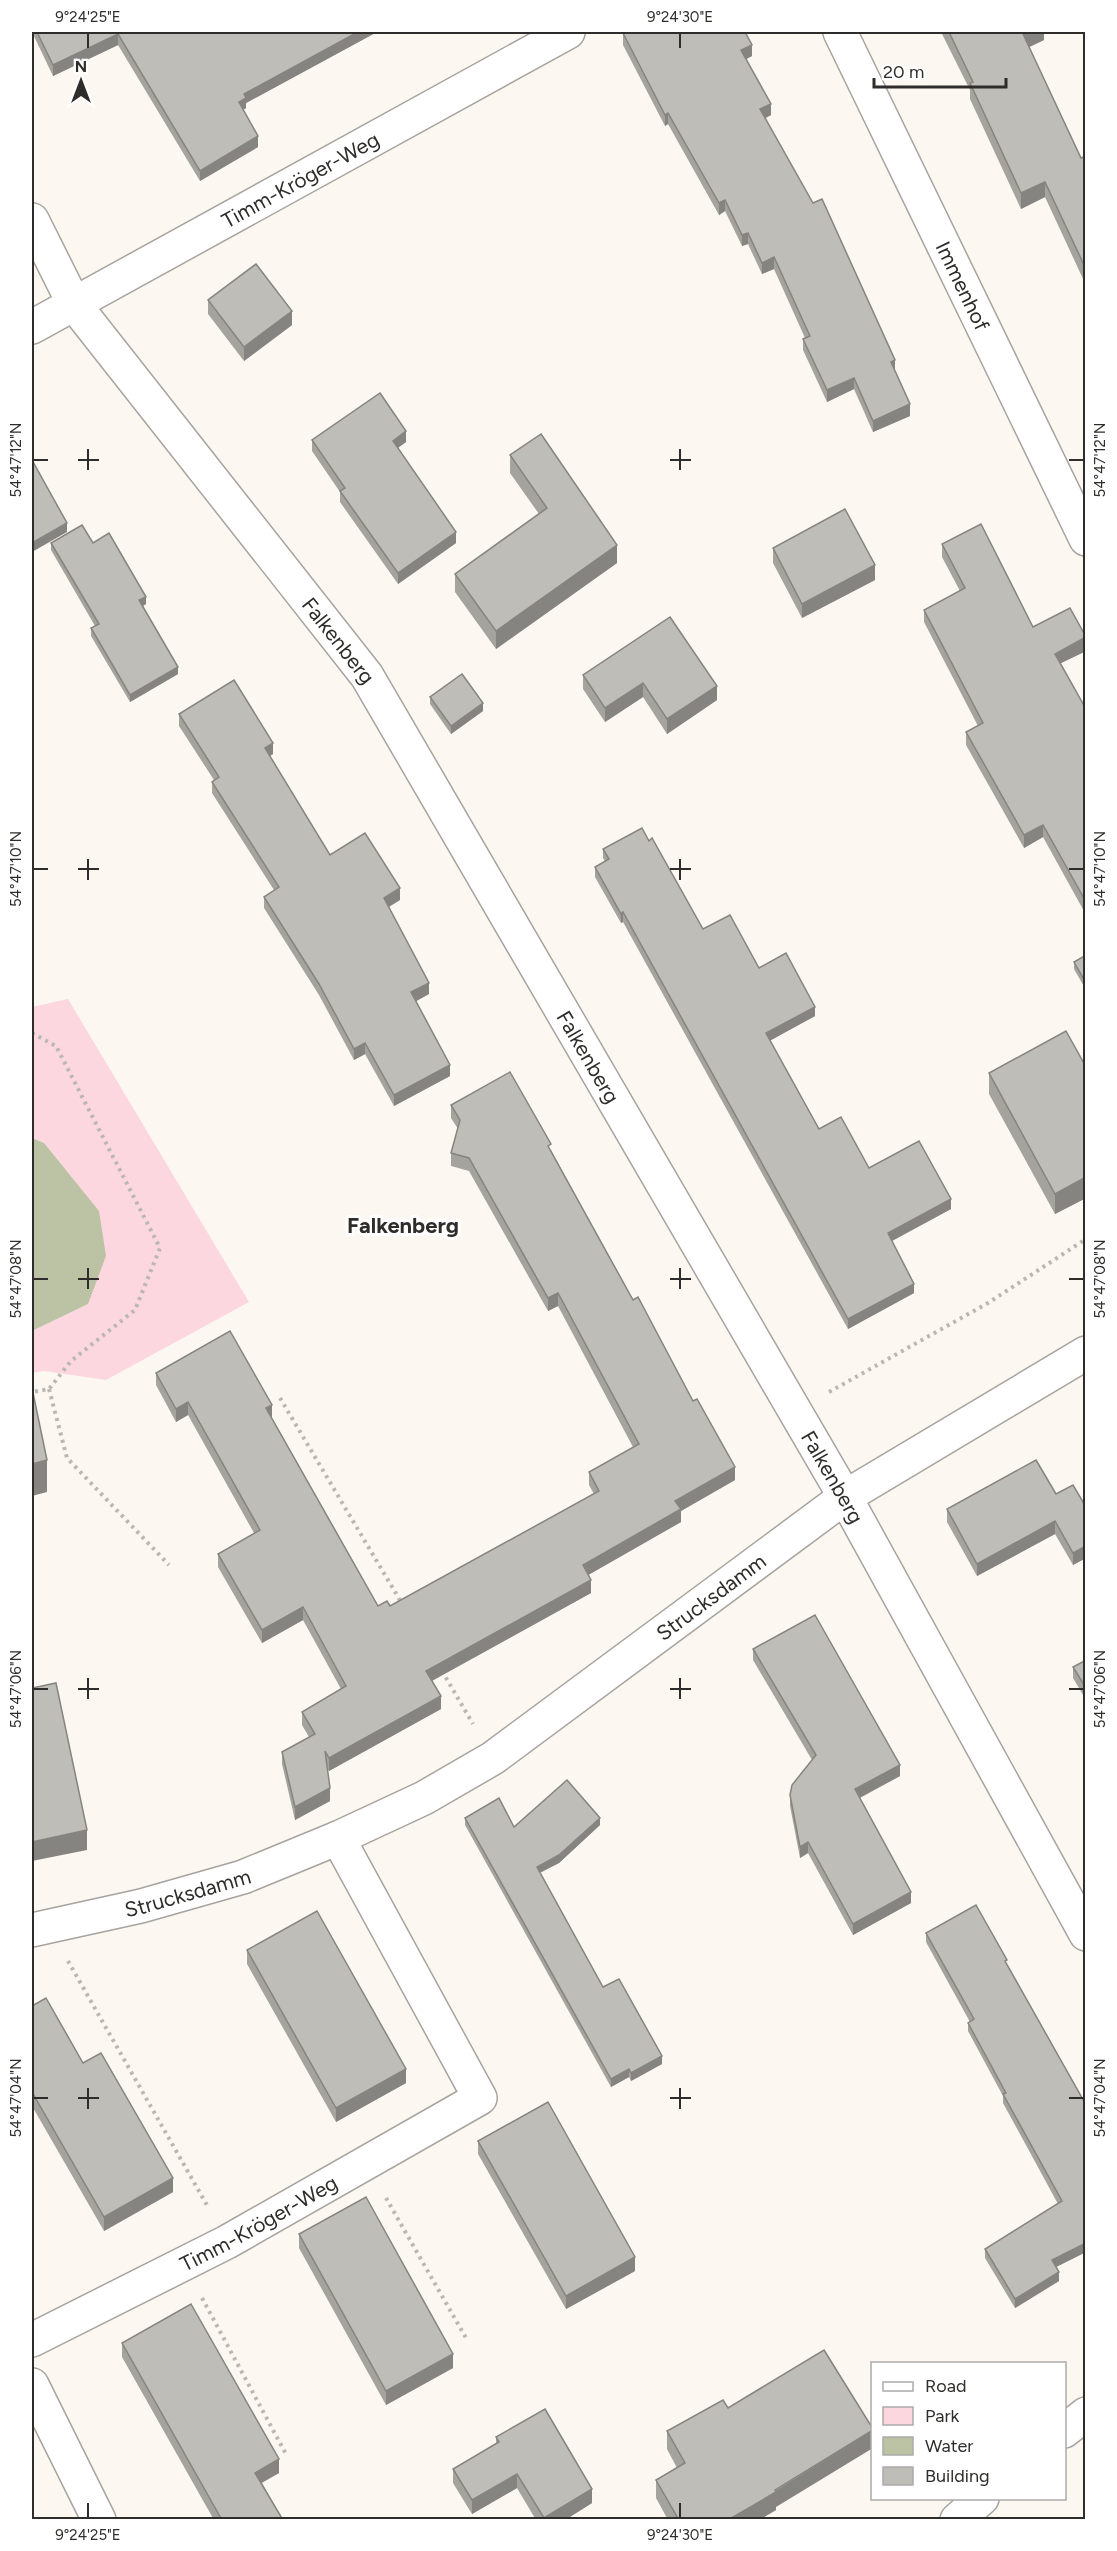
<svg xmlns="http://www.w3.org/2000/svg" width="1117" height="2551" viewBox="0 0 1117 2551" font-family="Figtree,sans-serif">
<rect width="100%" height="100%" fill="#fdf7f2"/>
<path fill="#fcd7df" d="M 68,999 L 249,1302 L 106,1380 L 44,1371 L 32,1373 L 32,1331 L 88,1304 L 44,1143 L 32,1138 L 32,1007 Z"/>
<path fill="#bcc3a4" d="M 32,1138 L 44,1143 L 99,1211 L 106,1256 L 88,1304 L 32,1331 Z"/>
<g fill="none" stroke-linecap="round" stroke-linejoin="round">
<g stroke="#a8a39e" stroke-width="36">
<g id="minor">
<path id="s1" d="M 840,32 L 1086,539"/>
<path id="s2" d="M 32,220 L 74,304 L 367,676 L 845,1497 L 1086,1934"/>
<path id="s3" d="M 32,327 L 568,32"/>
<path id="s4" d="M 32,1930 L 141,1906 L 243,1877 L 338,1838 L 424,1798 L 493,1758 L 845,1497 L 1086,1353"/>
<path id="s5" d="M 32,2340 L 227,2242 L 480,2098 L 338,1838"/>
<path d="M 32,2385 L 99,2520"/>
<path d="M 1064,2431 L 1086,2414"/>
<path d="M 957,2520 L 982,2498"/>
</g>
</g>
<g stroke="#bcb7b3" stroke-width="4" stroke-dasharray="3 4.5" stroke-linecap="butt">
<path d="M 32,1033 L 56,1046 L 160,1248 L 135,1310 L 71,1361 L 49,1389 L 32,1392"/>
<path d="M 49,1389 L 67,1458 L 169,1565"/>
<path d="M 829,1392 L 988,1303 L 1086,1239"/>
<path d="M 280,1398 L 401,1602"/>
<path d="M 442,1671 L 473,1724"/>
<path d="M 68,1961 L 208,2207"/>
<path d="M 386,2198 L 466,2338"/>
<path d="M 202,2298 L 287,2456"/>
</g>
<use href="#minor" stroke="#fff" stroke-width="33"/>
</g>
<g fill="#a4a39d">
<path d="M 32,32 L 377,32 L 246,103 L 246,108 L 243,110 L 258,147 L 200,181 L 118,45 L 53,76 Z"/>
<path d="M 941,32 L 1044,32 L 1044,40 L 1029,47 L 1081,158 L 1086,156 L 1084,281 L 1045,197 L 1021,209 L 970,99 L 970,90 Z"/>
<path d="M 623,33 L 752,56 L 746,59 L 771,115 L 765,118 L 895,372 L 910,416 L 873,432 L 854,389 L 827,402 L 803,350 L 803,339 L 805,338 L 774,269 L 762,274 L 748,244 L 742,246 L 725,211 L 719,215 L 668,124 L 665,126 L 623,45 Z"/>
<path d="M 208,300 L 292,325 L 244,361 L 208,314 Z"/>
<path d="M 312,440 L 406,442 L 398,448 L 456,543 L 398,584 L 340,502 L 340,492 L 312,451 Z"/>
<path d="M 510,455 L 617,563 L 496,649 L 455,592 L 455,574 L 539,514 L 510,473 Z"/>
<path d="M 51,543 L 93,543 L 146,604 L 143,606 L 178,674 L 130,702 L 91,636 L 91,628 L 95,626 L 51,550 Z"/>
<path d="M 942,544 L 1033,627 L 1086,637 L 1086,651 L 1061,663 L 1086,709 L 1086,912 L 1085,913 L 1043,837 L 1024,848 L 966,745 L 966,732 L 978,726 L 924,622 L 924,610 L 960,591 L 942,557 Z"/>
<path d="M 773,548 L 875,580 L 802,618 L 773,563 Z"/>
<path d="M 583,675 L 717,686 L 717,700 L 667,734 L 643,697 L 605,722 L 583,689 Z"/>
<path d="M 430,697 L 483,711 L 451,734 L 430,704 Z"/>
<path d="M 179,714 L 273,754 L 270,756 L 330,855 L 400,900 L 388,907 L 429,994 L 416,1001 L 450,1076 L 394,1106 L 365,1054 L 354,1060 L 319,995 L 264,908 L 264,897 L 274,890 L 212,793 L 212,782 L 214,780 L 179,726 Z"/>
<path d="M 603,849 L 703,929 L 759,968 L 815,1016 L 770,1040 L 819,1129 L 869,1168 L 951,1209 L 892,1241 L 914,1293 L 848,1329 L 623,922 L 621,923 L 595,877 L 595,867 L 605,861 L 603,858 Z"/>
<path d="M 1086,955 L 1086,990 L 1074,969 L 1074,962 Z"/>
<path d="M 1086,1067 L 1086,1198 L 1055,1214 L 989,1094 L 989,1073 Z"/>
<path d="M 451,1105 L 551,1150 L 633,1300 L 735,1480 L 681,1511 L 681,1522 L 588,1575 L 591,1593 L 432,1681 L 441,1709 L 329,1771 L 327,1768 L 330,1801 L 295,1820 L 282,1764 L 282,1752 L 309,1737 L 302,1725 L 302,1712 L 341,1689 L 303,1620 L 262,1643 L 218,1567 L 218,1554 L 254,1533 L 188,1415 L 176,1422 L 156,1385 L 156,1373 L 272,1418 L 378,1606 L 390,1606 L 594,1494 L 589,1485 L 589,1472 L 633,1447 L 558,1306 L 548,1311 L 469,1171 L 451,1166 L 451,1153 L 458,1129 L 451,1118 Z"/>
<path d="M 1056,1494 L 1086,1507 L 1086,1558 L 1073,1565 L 1055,1534 L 977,1576 L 947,1522 L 947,1509 Z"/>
<path d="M 753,1649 L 900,1776 L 860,1798 L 911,1903 L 853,1935 L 808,1853 L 800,1858 L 790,1806 L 790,1795 L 812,1760 L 753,1660 Z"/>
<path d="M 1086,1660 L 1086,1700 L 1073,1678 L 1073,1667 Z"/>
<path d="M 465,1818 L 514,1827 L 600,1825 L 559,1863 L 540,1873 L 603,1987 L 662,2064 L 631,2081 L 629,2077 L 611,2087 L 465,1825 Z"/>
<path d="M 926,1933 L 1007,1965 L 1086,2105 L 1086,2252 L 1056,2267 L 1059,2281 L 1015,2308 L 985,2258 L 985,2249 L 1058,2204 L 1003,2103 L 1003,2096 L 968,2031 L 968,2023 L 970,2022 L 926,1942 Z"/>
<path d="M 247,1950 L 406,2083 L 336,2122 L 247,1964 Z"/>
<path d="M 32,2006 L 83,2063 L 173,2192 L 104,2231 L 32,2106 Z"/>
<path d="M 478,2141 L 635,2271 L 566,2309 L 478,2154 Z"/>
<path d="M 299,2234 L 453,2368 L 386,2405 L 299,2248 Z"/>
<path d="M 122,2343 L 279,2473 L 262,2483 L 283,2520 L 214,2520 L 122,2357 Z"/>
<path d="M 667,2431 L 776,2507 L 776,2510 L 759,2520 L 668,2520 L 656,2498 L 656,2480 L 677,2468 L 667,2449 Z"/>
<path d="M 496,2437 L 592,2503 L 565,2520 L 536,2520 L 517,2488 L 472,2514 L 453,2483 L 453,2469 L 496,2443 Z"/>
</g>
<g fill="#868480">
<path d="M 358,32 L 377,32 L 246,103 L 246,108 L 239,113 L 239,102 L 244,94 Z"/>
<path d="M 1029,32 L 1044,32 L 1044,40 L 1023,50 L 1023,34 Z"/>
<path d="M 118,34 L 118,45 L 53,76 L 53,65 Z"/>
<path d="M 752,45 L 752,56 L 741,62 L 741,50 Z"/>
<path d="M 771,104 L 771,115 L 760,121 L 760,109 Z"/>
<path d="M 668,113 L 668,124 L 665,126 L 665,115 Z"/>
<path d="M 258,136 L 258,147 L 200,181 L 200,171 Z"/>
<path d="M 1045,182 L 1045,197 L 1021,209 L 1021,193 Z"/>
<path d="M 725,200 L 725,211 L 719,215 L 719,203 Z"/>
<path d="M 748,233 L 748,244 L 742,246 L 742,235 Z"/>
<path d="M 774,257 L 774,269 L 762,274 L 762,263 Z"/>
<path d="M 1084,265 L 1086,265 L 1086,280 L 1084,281 Z"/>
<path d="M 292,311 L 292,325 L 244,361 L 244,347 Z"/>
<path d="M 895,360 L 895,372 L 891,362 Z"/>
<path d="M 854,378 L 854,389 L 827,402 L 827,390 Z"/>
<path d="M 910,404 L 910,416 L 873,432 L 873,421 Z"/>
<path d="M 406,431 L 406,442 L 393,451 L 393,441 Z"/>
<path d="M 67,523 L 67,532 L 32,552 L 32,543 Z"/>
<path d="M 456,532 L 456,543 L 398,584 L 398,573 Z"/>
<path d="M 617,545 L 617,563 L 496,649 L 496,631 Z"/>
<path d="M 875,565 L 875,580 L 802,618 L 802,604 Z"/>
<path d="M 146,597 L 146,604 L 139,608 L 139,600 Z"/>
<path d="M 1086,638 L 1086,651 L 1055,666 L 1055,654 Z"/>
<path d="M 178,667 L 178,674 L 130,702 L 130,695 Z"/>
<path d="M 643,683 L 643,697 L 605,722 L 605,708 Z"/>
<path d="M 717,686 L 717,700 L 667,734 L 667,719 Z"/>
<path d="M 483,703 L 483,711 L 451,734 L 451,726 Z"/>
<path d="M 273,743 L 273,754 L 265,759 L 265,748 Z"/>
<path d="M 1043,825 L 1043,837 L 1024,848 L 1024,835 Z"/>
<path d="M 400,888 L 400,900 L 384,910 L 384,898 Z"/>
<path d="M 1086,900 L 1086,912 L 1085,913 L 1085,900 Z"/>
<path d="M 623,912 L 623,922 L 621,923 L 621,914 Z"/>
<path d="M 429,983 L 429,994 L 411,1004 L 411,992 Z"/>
<path d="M 815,1007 L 815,1016 L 766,1043 L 766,1033 Z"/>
<path d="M 365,1043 L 365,1054 L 354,1060 L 354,1049 Z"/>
<path d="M 450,1065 L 450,1076 L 394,1106 L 394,1095 Z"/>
<path d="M 1086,1177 L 1086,1198 L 1055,1214 L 1055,1194 Z"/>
<path d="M 951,1199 L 951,1209 L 888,1243 L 888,1233 Z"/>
<path d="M 914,1284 L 914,1293 L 848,1329 L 848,1319 Z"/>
<path d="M 558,1293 L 558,1306 L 548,1311 L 548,1298 Z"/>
<path d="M 188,1402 L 188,1415 L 176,1422 L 176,1409 Z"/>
<path d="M 272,1405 L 272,1418 L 266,1408 Z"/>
<path d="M 47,1460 L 47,1492 L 32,1496 L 32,1464 Z"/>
<path d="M 735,1467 L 735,1480 L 681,1511 L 681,1522 L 583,1578 L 583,1565 L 675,1501 Z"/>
<path d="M 1055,1521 L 1055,1534 L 977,1576 L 977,1564 Z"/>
<path d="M 1086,1546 L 1086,1558 L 1073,1565 L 1073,1553 Z"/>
<path d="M 591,1580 L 591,1593 L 426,1684 L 426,1671 Z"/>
<path d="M 303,1607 L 303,1620 L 262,1643 L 262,1630 Z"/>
<path d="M 441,1696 L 441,1709 L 329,1771 L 329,1758 Z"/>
<path d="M 900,1765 L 900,1776 L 855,1800 L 855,1789 Z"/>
<path d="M 330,1788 L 330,1801 L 295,1820 L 295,1807 Z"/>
<path d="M 600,1818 L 600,1825 L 559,1863 L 537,1874 L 537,1867 Z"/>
<path d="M 87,1830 L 87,1850 L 32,1861 L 32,1842 Z"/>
<path d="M 808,1842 L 808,1853 L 800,1858 L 800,1847 Z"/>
<path d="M 911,1892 L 911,1903 L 853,1935 L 853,1924 Z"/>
<path d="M 662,2056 L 662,2064 L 631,2081 L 631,2073 Z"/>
<path d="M 406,2069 L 406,2083 L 336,2122 L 336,2108 Z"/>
<path d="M 629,2069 L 629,2077 L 611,2087 L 611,2079 Z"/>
<path d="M 173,2178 L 173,2192 L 104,2231 L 104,2217 Z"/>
<path d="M 1086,2243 L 1086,2252 L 1052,2269 L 1052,2260 Z"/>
<path d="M 635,2257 L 635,2271 L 566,2309 L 566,2296 Z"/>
<path d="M 1059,2272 L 1059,2281 L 1015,2308 L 1015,2299 Z"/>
<path d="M 453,2354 L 453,2368 L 386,2405 L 386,2391 Z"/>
<path d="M 873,2430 L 873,2448 L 776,2507 L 776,2510 L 759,2520 L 728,2520 Z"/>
<path d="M 279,2459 L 279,2473 L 255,2486 L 255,2473 Z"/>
<path d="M 517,2474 L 517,2488 L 472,2514 L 472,2500 Z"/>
<path d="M 592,2489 L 592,2503 L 565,2520 L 544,2520 L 544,2518 Z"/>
</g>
<g fill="#bfbdb7" stroke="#868480" stroke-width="1.5">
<path d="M 37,32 L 358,32 L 244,94 L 246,98 L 239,102 L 258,136 L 200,171 L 118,34 L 53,65 Z"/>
<path d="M 626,32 L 745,32 L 752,45 L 741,50 L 771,104 L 760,109 L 813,203 L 822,199 L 895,360 L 891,362 L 910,404 L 873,421 L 854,378 L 827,390 L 803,339 L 810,336 L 774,257 L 762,263 L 748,233 L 742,235 L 725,200 L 719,203 L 668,113 L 665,115 L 623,33 Z"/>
<path d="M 949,32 L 1029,32 L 1023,34 L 1081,158 L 1086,156 L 1086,265 L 1084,265 L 1045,182 L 1021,193 L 970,83 L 973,82 Z"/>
<path d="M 256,264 L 292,311 L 244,347 L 208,300 Z"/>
<path d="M 380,393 L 406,431 L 393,441 L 456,532 L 398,573 L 340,491 L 345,488 L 312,440 Z"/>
<path d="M 541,434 L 617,545 L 496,631 L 455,574 L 547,508 L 510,455 Z"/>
<path d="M 32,460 L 67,523 L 32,543 Z"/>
<path d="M 845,509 L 875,565 L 802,604 L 773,548 Z"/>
<path d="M 981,524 L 1033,627 L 1070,608 L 1086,637 L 1055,654 L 1086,709 L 1086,900 L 1085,900 L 1043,825 L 1024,835 L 966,732 L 983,723 L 924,610 L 965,588 L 942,544 Z"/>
<path d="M 82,525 L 93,543 L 109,533 L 146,597 L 139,600 L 178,667 L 130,695 L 91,628 L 99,624 L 51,543 Z"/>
<path d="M 670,617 L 717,686 L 667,719 L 643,683 L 605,708 L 583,675 Z"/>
<path d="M 462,674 L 483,703 L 451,726 L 430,697 Z"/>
<path d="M 234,680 L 273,743 L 265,748 L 330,855 L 365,833 L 400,888 L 384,898 L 429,983 L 411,992 L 450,1065 L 394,1095 L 365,1043 L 354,1049 L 319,984 L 264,897 L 279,887 L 212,782 L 219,777 L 179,714 Z"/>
<path d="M 642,828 L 649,841 L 652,838 L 703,929 L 730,915 L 759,968 L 786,953 L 815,1007 L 766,1033 L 819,1129 L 841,1117 L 869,1168 L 919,1141 L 951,1199 L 888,1233 L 914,1284 L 848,1319 L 623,912 L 621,914 L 595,867 L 609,859 L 603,849 Z"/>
<path d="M 1086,955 L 1086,983 L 1074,962 Z"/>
<path d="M 1066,1031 L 1086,1067 L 1086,1177 L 1055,1194 L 989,1073 Z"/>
<path d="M 510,1072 L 551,1144 L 548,1146 L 633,1300 L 638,1297 L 693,1401 L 697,1399 L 735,1467 L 675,1501 L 681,1509 L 583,1565 L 591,1580 L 426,1671 L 441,1696 L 329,1758 L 325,1751 L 330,1788 L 295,1807 L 282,1752 L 315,1734 L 302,1712 L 346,1686 L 303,1607 L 262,1630 L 218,1554 L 260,1530 L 188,1402 L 176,1409 L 156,1373 L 230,1331 L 272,1405 L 266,1408 L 378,1606 L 387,1601 L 390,1606 L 599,1491 L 589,1472 L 639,1444 L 558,1293 L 548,1298 L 469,1158 L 451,1153 L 460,1120 L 451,1105 Z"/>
<path d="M 32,1388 L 47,1460 L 32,1464 Z"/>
<path d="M 1036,1460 L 1056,1494 L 1073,1485 L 1086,1507 L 1086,1546 L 1073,1553 L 1055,1521 L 977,1564 L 947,1509 Z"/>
<path d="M 815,1615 L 900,1765 L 855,1789 L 911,1892 L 853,1924 L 808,1842 L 800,1847 L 790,1795 L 792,1785 L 816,1755 L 753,1649 Z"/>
<path d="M 1086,1660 L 1086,1688 L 1073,1667 Z"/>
<path d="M 56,1683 L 87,1830 L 32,1842 L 32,1688 Z"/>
<path d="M 567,1780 L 600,1818 L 559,1855 L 537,1867 L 603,1987 L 619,1979 L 662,2056 L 631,2073 L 629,2069 L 611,2079 L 465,1818 L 499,1798 L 514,1827 Z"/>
<path d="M 976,1905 L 1007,1960 L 1005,1961 L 1086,2105 L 1086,2243 L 1052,2260 L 1059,2272 L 1015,2299 L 985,2249 L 1062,2201 L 1003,2094 L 1006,2093 L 968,2023 L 974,2019 L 926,1933 Z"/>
<path d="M 317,1911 L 406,2069 L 336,2108 L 247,1950 Z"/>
<path d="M 46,1998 L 83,2063 L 101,2053 L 173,2178 L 104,2217 L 32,2092 L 32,2006 Z"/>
<path d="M 548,2102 L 635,2257 L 566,2296 L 478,2141 Z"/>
<path d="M 366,2197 L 453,2354 L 386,2391 L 299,2234 Z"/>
<path d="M 191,2304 L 279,2459 L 255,2473 L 283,2520 L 222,2520 L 122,2343 Z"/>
<path d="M 824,2350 L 873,2429 L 873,2430 L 775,2490 L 776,2492 L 728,2520 L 679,2520 L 656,2480 L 685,2463 L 667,2431 L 723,2400 L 728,2408 Z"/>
<path d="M 545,2409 L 592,2489 L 544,2518 L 517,2474 L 472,2500 L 453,2469 L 499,2442 L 496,2437 Z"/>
</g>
<path fill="none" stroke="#2f2d2b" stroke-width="2" d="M 88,33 L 88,48M 680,33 L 680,48M 88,449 L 88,470M 680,449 L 680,470M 33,460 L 48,460M 78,460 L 99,460M 670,460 L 691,460M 1069,460 L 1084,460M 88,859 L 88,880M 680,859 L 680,880M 33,869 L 48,869M 78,869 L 99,869M 670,869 L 691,869M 1069,869 L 1084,869M 88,1268 L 88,1289M 680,1268 L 680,1289M 33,1279 L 48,1279M 78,1279 L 99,1279M 670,1279 L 691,1279M 1069,1279 L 1084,1279M 88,1678 L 88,1699M 680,1678 L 680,1699M 33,1689 L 48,1689M 78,1689 L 99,1689M 670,1689 L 691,1689M 1069,1689 L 1084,1689M 88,2088 L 88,2109M 680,2088 L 680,2109M 33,2098 L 48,2098M 78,2098 L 99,2098M 670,2098 L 691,2098M 1069,2098 L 1084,2098M 88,2503 L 88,2518M 680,2503 L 680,2518"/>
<g text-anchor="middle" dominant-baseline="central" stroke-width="6" stroke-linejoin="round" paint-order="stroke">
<g font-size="21" fill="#2f2d2b" stroke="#fff">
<text stroke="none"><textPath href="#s3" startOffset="306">Timm-Kröger-Weg</textPath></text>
<text stroke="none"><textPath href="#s1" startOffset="282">Immenhof</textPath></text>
<text stroke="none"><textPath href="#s2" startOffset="522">Falkenberg</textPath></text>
<text stroke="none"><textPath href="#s2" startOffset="1008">Falkenberg</textPath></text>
<text stroke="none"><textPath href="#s2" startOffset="1494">Falkenberg</textPath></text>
<text stroke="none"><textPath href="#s4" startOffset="766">Strucksdamm</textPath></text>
<text stroke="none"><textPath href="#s4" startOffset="160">Strucksdamm</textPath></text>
<text stroke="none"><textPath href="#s5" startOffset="255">Timm-Kröger-Weg</textPath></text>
</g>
<g font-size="22" font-weight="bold" fill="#2f2d2b" stroke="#fff">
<text x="403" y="1225">Falkenberg</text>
</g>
</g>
<rect width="1117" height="2551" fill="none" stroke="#ffffff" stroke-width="66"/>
<rect x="871" y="2362" width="195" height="138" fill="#ffffff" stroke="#acabaa" stroke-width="1.5"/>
<rect x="883" y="2382" width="30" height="9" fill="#ffffff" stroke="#acabaa" stroke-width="1.5"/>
<text x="925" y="2392" font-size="18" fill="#2f2d2b">Road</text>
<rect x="883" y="2407" width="30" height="18" fill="#fcd7df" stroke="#acabaa" stroke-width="1.5"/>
<text x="925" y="2422" font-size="18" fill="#2f2d2b">Park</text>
<rect x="883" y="2437" width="30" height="18" fill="#bcc3a4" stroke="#acabaa" stroke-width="1.5"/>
<text x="925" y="2452" font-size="18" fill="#2f2d2b">Water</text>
<rect x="883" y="2467" width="30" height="18" fill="#bfbdb7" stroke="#acabaa" stroke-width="1.5"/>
<text x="925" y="2482" font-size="18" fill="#2f2d2b">Building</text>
<g transform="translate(81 81)" stroke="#ffffff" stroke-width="4.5" paint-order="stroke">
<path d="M0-4.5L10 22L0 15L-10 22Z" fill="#2f2d2b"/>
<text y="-9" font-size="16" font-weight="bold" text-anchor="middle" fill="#2f2d2b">N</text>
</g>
<path d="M874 78v9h132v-9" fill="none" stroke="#2f2d2b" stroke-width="3"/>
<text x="883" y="78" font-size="18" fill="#2f2d2b" stroke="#ffffff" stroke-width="4.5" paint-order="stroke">20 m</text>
<rect x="33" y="33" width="1051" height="2485" fill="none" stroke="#2f2d2b" stroke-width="2"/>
<g font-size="15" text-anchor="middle" fill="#2f2d2b">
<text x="88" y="22">9°24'25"E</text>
<text x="680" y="22">9°24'30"E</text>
<text transform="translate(16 460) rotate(-90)" y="5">54°47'12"N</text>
<text transform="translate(1100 460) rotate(-90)" y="5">54°47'12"N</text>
<text transform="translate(16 869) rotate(-90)" y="5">54°47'10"N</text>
<text transform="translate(1100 869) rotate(-90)" y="5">54°47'10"N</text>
<text transform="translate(16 1279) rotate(-90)" y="5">54°47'08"N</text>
<text transform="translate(1100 1279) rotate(-90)" y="5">54°47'08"N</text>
<text transform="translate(16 1689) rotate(-90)" y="5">54°47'06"N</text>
<text transform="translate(1100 1689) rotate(-90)" y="5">54°47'06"N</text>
<text transform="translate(16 2098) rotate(-90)" y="5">54°47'04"N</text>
<text transform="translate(1100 2098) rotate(-90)" y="5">54°47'04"N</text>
<text x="88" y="2540">9°24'25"E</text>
<text x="680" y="2540">9°24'30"E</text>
</g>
</svg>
